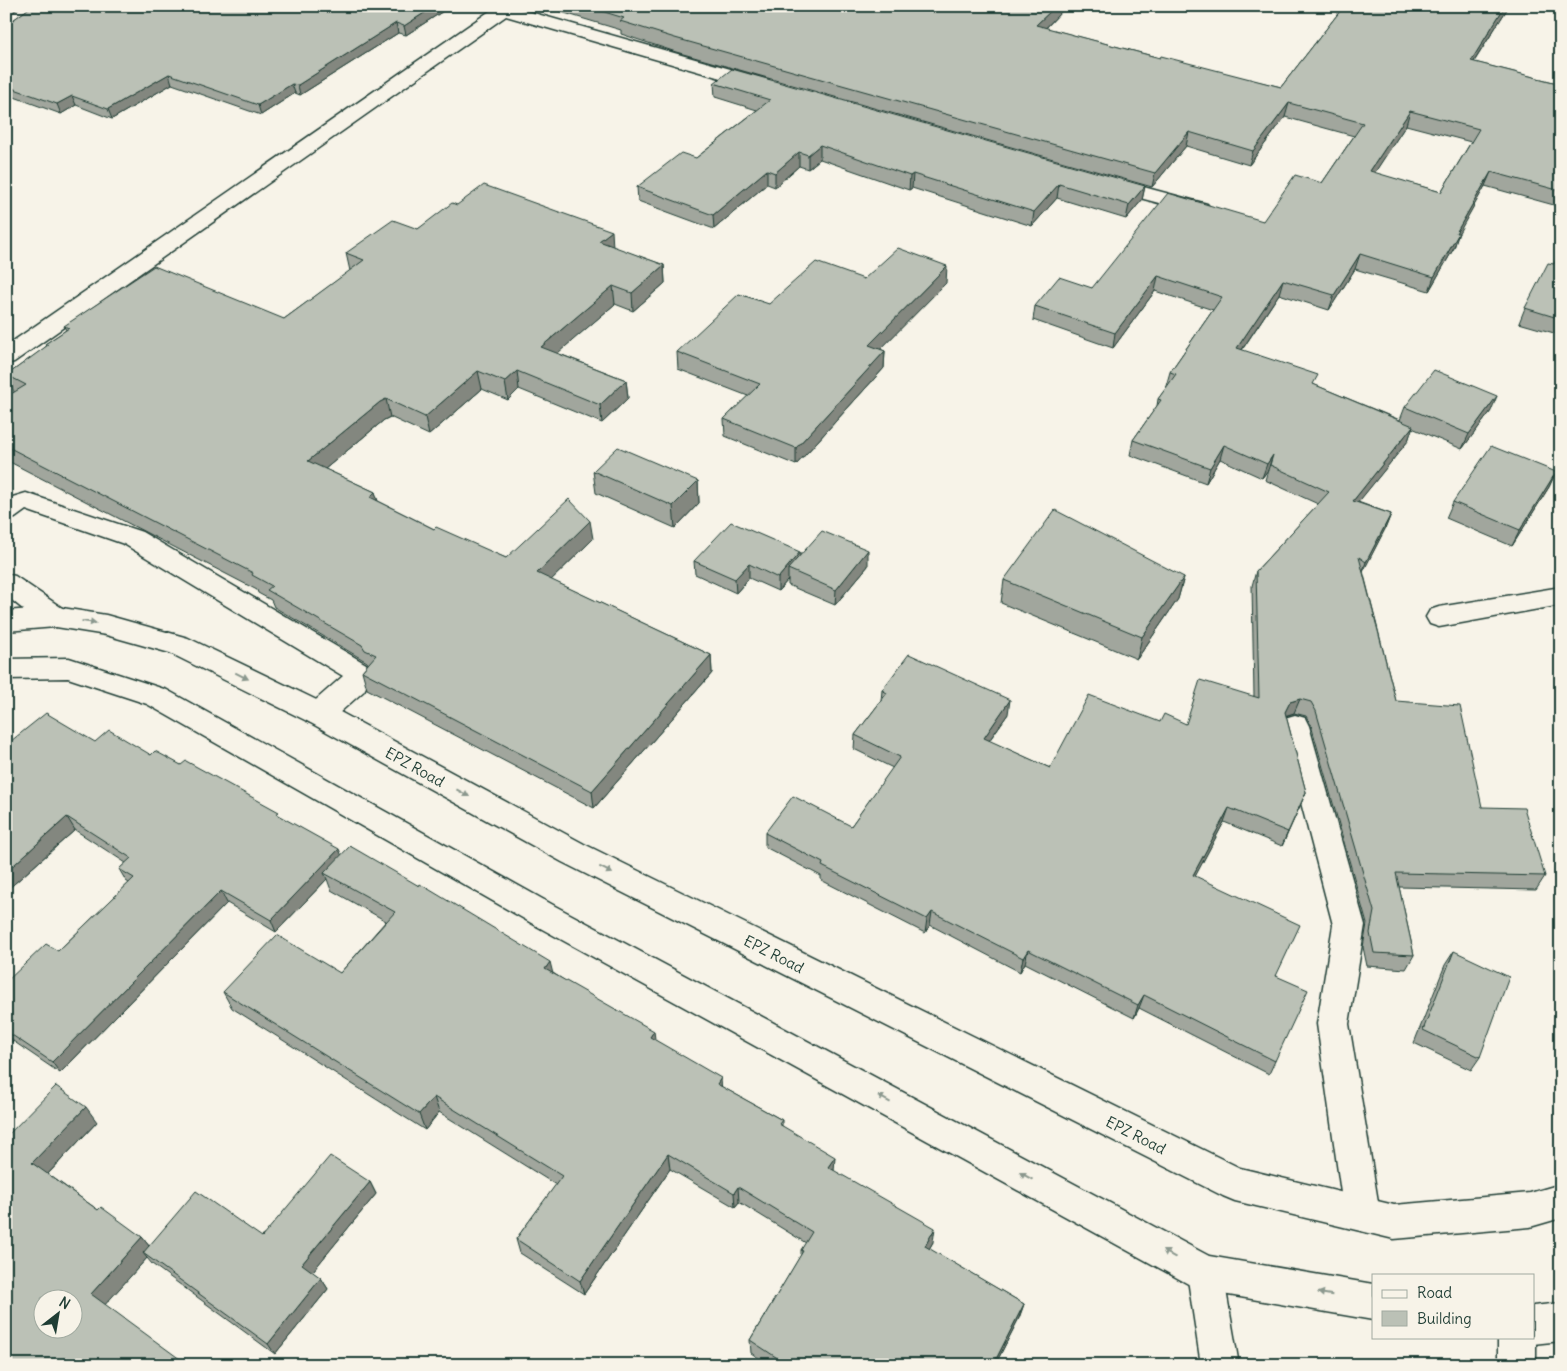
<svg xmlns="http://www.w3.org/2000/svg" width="1567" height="1371" viewBox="0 0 1567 1371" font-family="Delius,sans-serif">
<rect width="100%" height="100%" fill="#f7f3e8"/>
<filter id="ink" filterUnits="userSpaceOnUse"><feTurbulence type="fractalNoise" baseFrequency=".02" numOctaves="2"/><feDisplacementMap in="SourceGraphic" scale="10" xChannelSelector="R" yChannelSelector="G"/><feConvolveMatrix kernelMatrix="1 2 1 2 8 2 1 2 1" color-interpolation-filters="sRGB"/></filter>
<g filter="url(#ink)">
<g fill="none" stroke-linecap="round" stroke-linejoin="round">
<g stroke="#1f3d34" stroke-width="3">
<g id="minor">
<path d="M 497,6 L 517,6 L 516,8 L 769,80 L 771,84 L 769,88 L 762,90 L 755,88 L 506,16 L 14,362 L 6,364 L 6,346 Z"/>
<path d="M 1106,177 L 1207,204 L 1210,208 L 1207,212 L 1200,214 L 1099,187 L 1096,183 L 1099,179 Z"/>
<path d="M 26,493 L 142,532 L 366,664 L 372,674 L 364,691 L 329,722 L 319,725 L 309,722 L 305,714 L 309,706 L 343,676 L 124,544 L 26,510 L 15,518 L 6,520 L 6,499 Z"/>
<path d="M 6,574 L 15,576 L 65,610 L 69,617 L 65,624 C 44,630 23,608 6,596 Z"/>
<path d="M 1561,587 L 1561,605 L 1439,627 L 1430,624 L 1426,617 L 1430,610 L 1439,607 Z"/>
<path d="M 1295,715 L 1305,718 L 1309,726 L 1365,925 L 1349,1024 L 1380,1214 L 1375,1226 L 1362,1231 L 1349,1226 L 1344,1214 L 1317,1024 L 1333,925 L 1281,726 L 1285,718 Z"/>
<path d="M 1205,1255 L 1218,1260 L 1223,1273 L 1239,1365 L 1201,1365 L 1187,1273 L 1192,1260 Z"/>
<path d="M 1533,1331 L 1536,1337 L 1536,1365 L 1498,1365 L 1498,1337 L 1533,1337 Z"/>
</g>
</g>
<g stroke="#1f3d34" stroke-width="3">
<g id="major">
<path d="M 56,607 L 106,615 L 188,638 L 329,706 L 584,844 L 1240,1168 L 1394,1205 L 1530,1193 L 1561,1184 L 1561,1218 L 1530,1227 L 1394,1239 L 1235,1201 L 1223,1196 L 562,862 L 309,722 L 170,653 L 106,635 L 56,627 L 6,631 L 6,611 Z"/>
<path d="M 69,658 L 167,690 L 555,906 L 1209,1256 L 1373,1284 L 1373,1320 L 1205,1291 L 1192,1286 L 533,924 L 147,704 L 68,678 L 6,679 L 6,659 Z"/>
<path d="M 1561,1303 L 1561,1341 L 1533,1344 L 1520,1338 L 1533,1337 L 1533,1306 Z"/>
</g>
</g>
<use href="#minor" fill="#f7f3e8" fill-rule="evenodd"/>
<use href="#major" fill="#f7f3e8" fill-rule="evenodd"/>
</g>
<g fill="#a1a69d" stroke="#1f3d34" fill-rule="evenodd">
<path d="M 32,6 L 451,6 L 406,35 L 398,33 L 300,95 L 295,93 L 261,115 L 172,84 L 112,119 L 76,105 L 61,114 L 6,94 L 6,23 L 9,23 Z"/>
<path d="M 560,6 L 1062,6 L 1061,12 L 1046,28 L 1160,58 L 1281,87 L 1344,6 L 1509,6 L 1474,62 L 1561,84 L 1561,207 L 1485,186 L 1458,233 L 1454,248 L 1429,291 L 1355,269 L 1329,310 L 1279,294 L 1242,350 L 1315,385 L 1400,420 L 1405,407 L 1491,411 L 1462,449 L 1412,428 L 1408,441 L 1358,502 L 1391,514 L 1385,529 L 1363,571 L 1396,701 L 1482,807 L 1545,876 L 1536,890 L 1399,887 L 1414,955 L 1406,969 L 1367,966 L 1363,947 L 1367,924 L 1311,725 L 1306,716 L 1294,713 L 1286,716 L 1306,792 L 1282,846 L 1224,822 L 1195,876 L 1277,976 L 1275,1061 L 1269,1074 L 1139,1008 L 1134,1018 L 1025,963 L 1020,972 L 930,925 L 925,933 L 821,880 L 821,876 L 765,847 L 765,833 L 851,826 L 893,768 L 854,749 L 855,735 L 881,701 L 882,690 L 1008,714 L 989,741 L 1050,768 L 1160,722 L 1186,724 L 1254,696 L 1252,586 L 1256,571 L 1318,504 L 1265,480 L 1268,470 L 1262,478 L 1220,459 L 1206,483 L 1130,455 L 1133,440 L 1157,406 L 1158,399 L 1167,387 L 1166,386 L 1170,372 L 1213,310 L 1155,291 L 1113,348 L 1033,320 L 1035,306 L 1092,288 L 1263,221 L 1322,183 L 1354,136 L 1285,117 L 1249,165 L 1186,146 L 1152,187 L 676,52 L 621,34 L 621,30 L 561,12 ZM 1406,125 L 1471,142 L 1441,192 L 1374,173 Z"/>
<path d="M 714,83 L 1145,186 L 1142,200 L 1126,219 L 1057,198 L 1032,226 L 912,188 L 909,190 L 820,159 L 808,169 L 799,166 L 775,187 L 767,184 L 714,229 L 638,201 L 637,187 L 696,158 L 757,110 L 715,97 Z"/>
<path d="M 457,205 L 613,247 L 664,265 L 665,283 L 633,311 L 615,304 L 557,353 L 626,380 L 628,398 L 602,423 L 519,389 L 508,400 L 482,389 L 429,435 L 390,417 L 384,420 L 325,469 L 375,492 L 378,501 L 434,529 L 506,558 L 593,539 L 551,580 L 711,655 L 712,673 L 594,808 L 367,689 L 362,671 L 368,664 L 367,662 L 274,607 L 271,600 L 258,593 L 257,590 L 6,460 L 6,397 L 14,392 L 7,375 L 46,347 L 45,344 L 66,330 L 64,326 L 284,319 L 350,271 L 346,253 L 418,229 Z"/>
<path d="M 1561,250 L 1561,335 L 1519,323 L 1525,308 L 1554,264 Z"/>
<path d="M 864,279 L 946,283 L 880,349 L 885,351 L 884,368 L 796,465 L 725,436 L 724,419 L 748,396 L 678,369 L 677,352 L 769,304 Z"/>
<path d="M 593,471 L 698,481 L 699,503 L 675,528 L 596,493 Z"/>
<path d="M 1556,472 L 1549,487 L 1512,546 L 1446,518 L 1453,502 Z"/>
<path d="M 800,555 L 868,566 L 835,605 L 788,585 L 788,580 L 778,591 L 749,578 L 736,593 L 695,574 L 694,561 Z"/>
<path d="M 1184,577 L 1178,599 L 1137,659 L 1001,603 L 1004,580 Z"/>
<path d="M 95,742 L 151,755 L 181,765 L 280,817 L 341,855 L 553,973 L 655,1040 L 722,1087 L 782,1120 L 782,1126 L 834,1171 L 933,1242 L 929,1249 L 1024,1304 L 1019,1318 L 995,1365 L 769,1365 L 751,1353 L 750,1340 L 801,1255 L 801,1250 L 806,1243 L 739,1202 L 735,1207 L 670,1169 L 584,1294 L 520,1253 L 516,1239 L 556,1185 L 439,1112 L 425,1130 L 232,1008 L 223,992 L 340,973 L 386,921 L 331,890 L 327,879 L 276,932 L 227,903 L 60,1073 L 13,1041 L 6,1047 L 6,982 L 58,951 L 129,883 L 126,881 L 119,869 L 126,863 L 75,830 L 6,891 Z"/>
<path d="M 1454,951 L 1480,1057 L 1471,1070 L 1414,1043 L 1445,965 Z"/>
<path d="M 97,1122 L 48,1174 L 98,1210 L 142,1237 L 149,1246 L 262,1237 L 370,1182 L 376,1194 L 312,1272 L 321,1278 L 328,1289 L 275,1354 L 152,1264 L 147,1258 L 105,1304 L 6,1365 L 6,1137 Z"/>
</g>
<g fill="#83877f" stroke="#1f3d34">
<path d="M 6,6 L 22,6 L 6,17 Z"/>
<path d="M 435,6 L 451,6 L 406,35 L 404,26 Z"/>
<path d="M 1056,6 L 1062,6 L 1061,12 L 1035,39 L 1036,25 Z"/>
<path d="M 1505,6 L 1509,6 L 1466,74 L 1471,61 Z"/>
<path d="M 396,23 L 398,33 L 300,95 L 298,85 Z"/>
<path d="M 169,74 L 172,84 L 112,119 L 108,109 Z"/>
<path d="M 292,84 L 295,93 L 261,115 L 258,105 Z"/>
<path d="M 72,96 L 76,105 L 61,114 L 57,104 Z"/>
<path d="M 1289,103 L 1285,117 L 1249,165 L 1253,151 Z"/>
<path d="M 1410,111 L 1406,125 L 1366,186 L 1370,171 Z"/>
<path d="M 1189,132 L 1186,146 L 1152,187 L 1155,173 Z"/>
<path d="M 820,145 L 820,159 L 808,169 L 808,155 Z"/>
<path d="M 799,152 L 799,166 L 775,187 L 775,173 Z"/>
<path d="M 767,170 L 767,184 L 714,229 L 713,215 Z"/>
<path d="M 1491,172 L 1485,186 L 1451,247 L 1456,233 Z"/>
<path d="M 913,174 L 912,188 L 909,190 L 910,176 Z"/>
<path d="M 1059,184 L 1057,198 L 1032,226 L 1034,212 Z"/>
<path d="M 1145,186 L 1142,200 L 1126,219 L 1129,205 Z"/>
<path d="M 612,231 L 613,248 L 599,241 Z"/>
<path d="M 1459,233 L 1454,248 L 1429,291 L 1434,277 Z"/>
<path d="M 1360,254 L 1355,269 L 1329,310 L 1334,295 Z"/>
<path d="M 664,265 L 665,283 L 633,311 L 632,293 Z"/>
<path d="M 947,266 L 946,283 L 868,362 L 869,345 Z"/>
<path d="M 1158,276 L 1155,291 L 1113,348 L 1115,333 Z"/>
<path d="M 1283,280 L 1279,294 L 1233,363 L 1237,348 Z"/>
<path d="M 613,286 L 615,304 L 544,365 L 541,347 Z"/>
<path d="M 885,351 L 884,368 L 796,465 L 796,448 Z"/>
<path d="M 478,371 L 482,389 L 429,435 L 425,417 Z"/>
<path d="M 517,371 L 519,389 L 508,400 L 505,382 Z"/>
<path d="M 626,380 L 628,398 L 602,423 L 600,405 Z"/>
<path d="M 1497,396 L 1491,411 L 1462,449 L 1469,434 Z"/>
<path d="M 386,399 L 390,417 L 384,420 L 313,479 L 308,461 L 380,402 Z"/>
<path d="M 1413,426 L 1408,441 L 1348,515 L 1353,501 Z"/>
<path d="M 1224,445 L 1220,459 L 1206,483 L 1210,468 Z"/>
<path d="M 1273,455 L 1268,470 L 1262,478 L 1267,464 Z"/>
<path d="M 1556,472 L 1549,487 L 1512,546 L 1520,530 Z"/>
<path d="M 698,481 L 699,503 L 675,528 L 673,506 Z"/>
<path d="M 375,492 L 380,510 L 370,497 Z"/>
<path d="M 1391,514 L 1385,529 L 1361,576 L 1366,562 Z"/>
<path d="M 590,521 L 593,539 L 540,591 L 537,573 Z"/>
<path d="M 868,550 L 868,566 L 835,605 L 836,590 Z"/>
<path d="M 800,552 L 800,566 L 788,569 L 788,580 L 778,591 L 778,578 Z"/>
<path d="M 749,564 L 749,578 L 736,593 L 735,579 Z"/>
<path d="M 1184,577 L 1178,599 L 1137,659 L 1142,637 Z"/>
<path d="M 711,655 L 712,673 L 594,808 L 592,791 Z"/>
<path d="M 1300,699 L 1294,713 L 1284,716 L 1285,712 L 1290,702 Z"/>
<path d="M 1010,700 L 1008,714 L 981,752 L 984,738 Z"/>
<path d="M 1306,792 L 1300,806 L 1282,846 L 1288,832 Z"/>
<path d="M 1229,808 L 1224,822 L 1189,888 L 1193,875 Z"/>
<path d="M 67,817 L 75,830 L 6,891 L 6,872 Z"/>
<path d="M 339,849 L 344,861 L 324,873 L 327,879 L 276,932 L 271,920 Z"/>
<path d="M 221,891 L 227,903 L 60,1073 L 52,1062 Z"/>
<path d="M 932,912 L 930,925 L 925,933 L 927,919 Z"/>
<path d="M 1028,950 L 1025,963 L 1020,972 L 1023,958 Z"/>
<path d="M 550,962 L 554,978 L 545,969 Z"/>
<path d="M 1144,995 L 1139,1008 L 1134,1018 L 1138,1005 Z"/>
<path d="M 654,1031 L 656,1047 L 650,1037 Z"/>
<path d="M 6,1032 L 13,1041 L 6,1047 Z"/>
<path d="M 721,1078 L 722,1093 L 717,1084 Z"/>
<path d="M 434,1097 L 439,1112 L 425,1130 L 419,1114 Z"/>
<path d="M 86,1107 L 97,1122 L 44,1178 L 32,1163 Z"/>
<path d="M 668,1154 L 670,1169 L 584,1294 L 580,1281 Z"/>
<path d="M 835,1157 L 834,1172 L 828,1167 Z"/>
<path d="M 370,1182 L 376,1194 L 309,1276 L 302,1264 Z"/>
<path d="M 738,1187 L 739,1202 L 735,1207 L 734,1193 Z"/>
<path d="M 935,1228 L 933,1242 L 923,1260 L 925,1246 Z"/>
<path d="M 142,1237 L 153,1251 L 143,1253 L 147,1258 L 103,1307 L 91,1294 Z"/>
<path d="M 321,1278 L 328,1289 L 275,1354 L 268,1344 Z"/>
<path d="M 1024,1304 L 1019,1318 L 995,1365 L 993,1365 Z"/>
</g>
<g fill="#bbc1b6" stroke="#1f3d34" fill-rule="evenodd">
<path d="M 32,6 L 435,6 L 404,26 L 396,23 L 298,85 L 292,84 L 258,105 L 169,74 L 108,109 L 72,96 L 57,104 L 6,86 L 6,23 L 9,23 Z"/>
<path d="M 585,6 L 1056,6 L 1036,25 L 1160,58 L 1161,56 L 1281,87 L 1344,6 L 1505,6 L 1471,61 L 1561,84 L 1561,191 L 1491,172 L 1456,233 L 1459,233 L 1434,277 L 1360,254 L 1334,295 L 1283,280 L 1237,348 L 1318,375 L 1313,384 L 1413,426 L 1353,501 L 1391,514 L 1366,562 L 1359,557 L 1396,701 L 1460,706 L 1482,807 L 1524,808 L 1545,876 L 1396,873 L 1414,955 L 1374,953 L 1370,933 L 1374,911 L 1316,711 L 1311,702 L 1300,699 L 1290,702 L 1285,712 L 1306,792 L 1288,832 L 1229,808 L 1193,875 L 1300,925 L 1276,976 L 1308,990 L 1275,1061 L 1144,995 L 1138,1005 L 1028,950 L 1023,958 L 932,912 L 927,919 L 822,866 L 823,863 L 765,833 L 793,796 L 851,826 L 900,757 L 855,735 L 887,693 L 882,690 L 909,654 L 1010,700 L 984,738 L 1050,768 L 1089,695 L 1160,722 L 1164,714 L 1186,724 L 1200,680 L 1259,698 L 1256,571 L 1329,492 L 1270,465 L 1273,455 L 1267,464 L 1224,445 L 1210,468 L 1133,440 L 1161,400 L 1158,399 L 1176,374 L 1170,372 L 1222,297 L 1158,276 L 1115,333 L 1035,306 L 1059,277 L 1092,288 L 1168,193 L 1263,221 L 1295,175 L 1322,183 L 1363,123 L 1289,103 L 1253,151 L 1189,132 L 1155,173 L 675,38 L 620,21 L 624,18 ZM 1410,111 L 1479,129 L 1441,192 L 1370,171 Z"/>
<path d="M 732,69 L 1145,186 L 1129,205 L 1059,184 L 1034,212 L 913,174 L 910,176 L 820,145 L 808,155 L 799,152 L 775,173 L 767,170 L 713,215 L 637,187 L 681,153 L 696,158 L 770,100 L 714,83 Z"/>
<path d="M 484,185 L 612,231 L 599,241 L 664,265 L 632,293 L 613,286 L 541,347 L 626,380 L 600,405 L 517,371 L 505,382 L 478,371 L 425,417 L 386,399 L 380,402 L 308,461 L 375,492 L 370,497 L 434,529 L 436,527 L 506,558 L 569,499 L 590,521 L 537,573 L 711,655 L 592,791 L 362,671 L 376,655 L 365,650 L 362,645 L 267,590 L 272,586 L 252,575 L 253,573 L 6,446 L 6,415 L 11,411 L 6,409 L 6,397 L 26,385 L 7,375 L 48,345 L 45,344 L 69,328 L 64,326 L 154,266 L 284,319 L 364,260 L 346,253 L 393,220 L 418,229 L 452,203 L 457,205 Z"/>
<path d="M 898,248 L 947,266 L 869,345 L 885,351 L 796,448 L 724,419 L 760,384 L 677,352 L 739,294 L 769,304 L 816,262 L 864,279 Z"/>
<path d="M 1561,250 L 1561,319 L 1525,308 L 1548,263 L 1554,264 Z"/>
<path d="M 1434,370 L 1497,396 L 1469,434 L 1405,407 Z"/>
<path d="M 1491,446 L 1556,472 L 1520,530 L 1453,502 Z"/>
<path d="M 618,447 L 698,481 L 673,506 L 593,471 Z"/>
<path d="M 1055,510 L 1184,577 L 1142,637 L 1004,580 Z"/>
<path d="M 731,522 L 800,552 L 778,578 L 749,564 L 735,579 L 694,561 Z"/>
<path d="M 822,531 L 868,550 L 836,590 L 788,569 Z"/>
<path d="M 46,713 L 95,742 L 109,730 L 151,755 L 155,751 L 181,765 L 186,761 L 279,812 L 276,814 L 339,849 L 271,920 L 221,891 L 52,1062 L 6,1031 L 6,982 L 46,944 L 58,951 L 134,878 L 119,869 L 131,858 L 67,817 L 6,872 L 6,745 Z"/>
<path d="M 350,846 L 419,886 L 420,884 L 550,962 L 545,969 L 654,1031 L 650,1037 L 721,1078 L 717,1084 L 782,1120 L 779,1124 L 835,1157 L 828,1167 L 935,1228 L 925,1246 L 1024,1304 L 993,1365 L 788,1365 L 750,1340 L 803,1251 L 801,1250 L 812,1232 L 738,1187 L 734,1193 L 668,1154 L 580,1281 L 516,1239 L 562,1176 L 434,1097 L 419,1114 L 223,992 L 277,935 L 340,973 L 395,912 L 324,873 Z"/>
<path d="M 1454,951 L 1509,977 L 1480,1057 L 1423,1030 Z"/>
<path d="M 56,1086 L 86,1107 L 32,1163 L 98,1210 L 101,1207 L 142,1237 L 91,1294 L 188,1365 L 6,1365 L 6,1137 ZM 42,1298 L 72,1298 L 72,1328 L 42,1328 Z"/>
<path d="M 330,1156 L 370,1182 L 302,1264 L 321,1278 L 268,1344 L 143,1253 L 196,1191 L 262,1237 Z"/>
</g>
<defs><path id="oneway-solid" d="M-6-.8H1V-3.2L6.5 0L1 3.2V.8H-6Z" transform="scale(1.25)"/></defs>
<g fill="#8b988e">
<use href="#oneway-solid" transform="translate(89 622) rotate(8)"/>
<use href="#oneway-solid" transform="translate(242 676) rotate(26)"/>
<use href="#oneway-solid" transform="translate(463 793) rotate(29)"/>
<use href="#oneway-solid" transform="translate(606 870) rotate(27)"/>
<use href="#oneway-solid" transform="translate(884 1099) rotate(-151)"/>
<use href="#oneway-solid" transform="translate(1026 1176) rotate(-151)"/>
<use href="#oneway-solid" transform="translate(1169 1254) rotate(-151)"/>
<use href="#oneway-solid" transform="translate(1325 1294) rotate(-170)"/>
</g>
</g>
<g text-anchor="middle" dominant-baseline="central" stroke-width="4" stroke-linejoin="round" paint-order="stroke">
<g font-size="15" fill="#1f3d34" stroke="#f7f3e8">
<text transform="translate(415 767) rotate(29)">EPZ Road</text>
<text transform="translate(774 954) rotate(27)">EPZ Road</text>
<text transform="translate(1136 1135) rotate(27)">EPZ Road</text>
</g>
</g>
<rect width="1567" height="1371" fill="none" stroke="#f7f3e8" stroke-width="25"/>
<rect x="12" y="12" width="1542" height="1346" fill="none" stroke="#1f3d34" stroke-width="2" filter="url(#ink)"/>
<rect x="1372" y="1274" width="162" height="65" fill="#f7f3e8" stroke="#a1aaa0"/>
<rect x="1382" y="1290" width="25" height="8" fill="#f7f3e8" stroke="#a1aaa0"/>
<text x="1417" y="1298" font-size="15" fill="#1f3d34">Road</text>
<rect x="1382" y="1311" width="25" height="15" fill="#bbc1b6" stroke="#a1aaa0"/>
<text x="1417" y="1324" font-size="15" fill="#1f3d34">Building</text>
<g transform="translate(58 1314) rotate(31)"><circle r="24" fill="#f7f3e8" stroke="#a1aaa0"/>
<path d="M0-4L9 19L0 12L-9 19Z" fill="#1f3d34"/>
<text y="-8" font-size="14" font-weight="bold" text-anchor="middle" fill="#1f3d34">N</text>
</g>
</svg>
